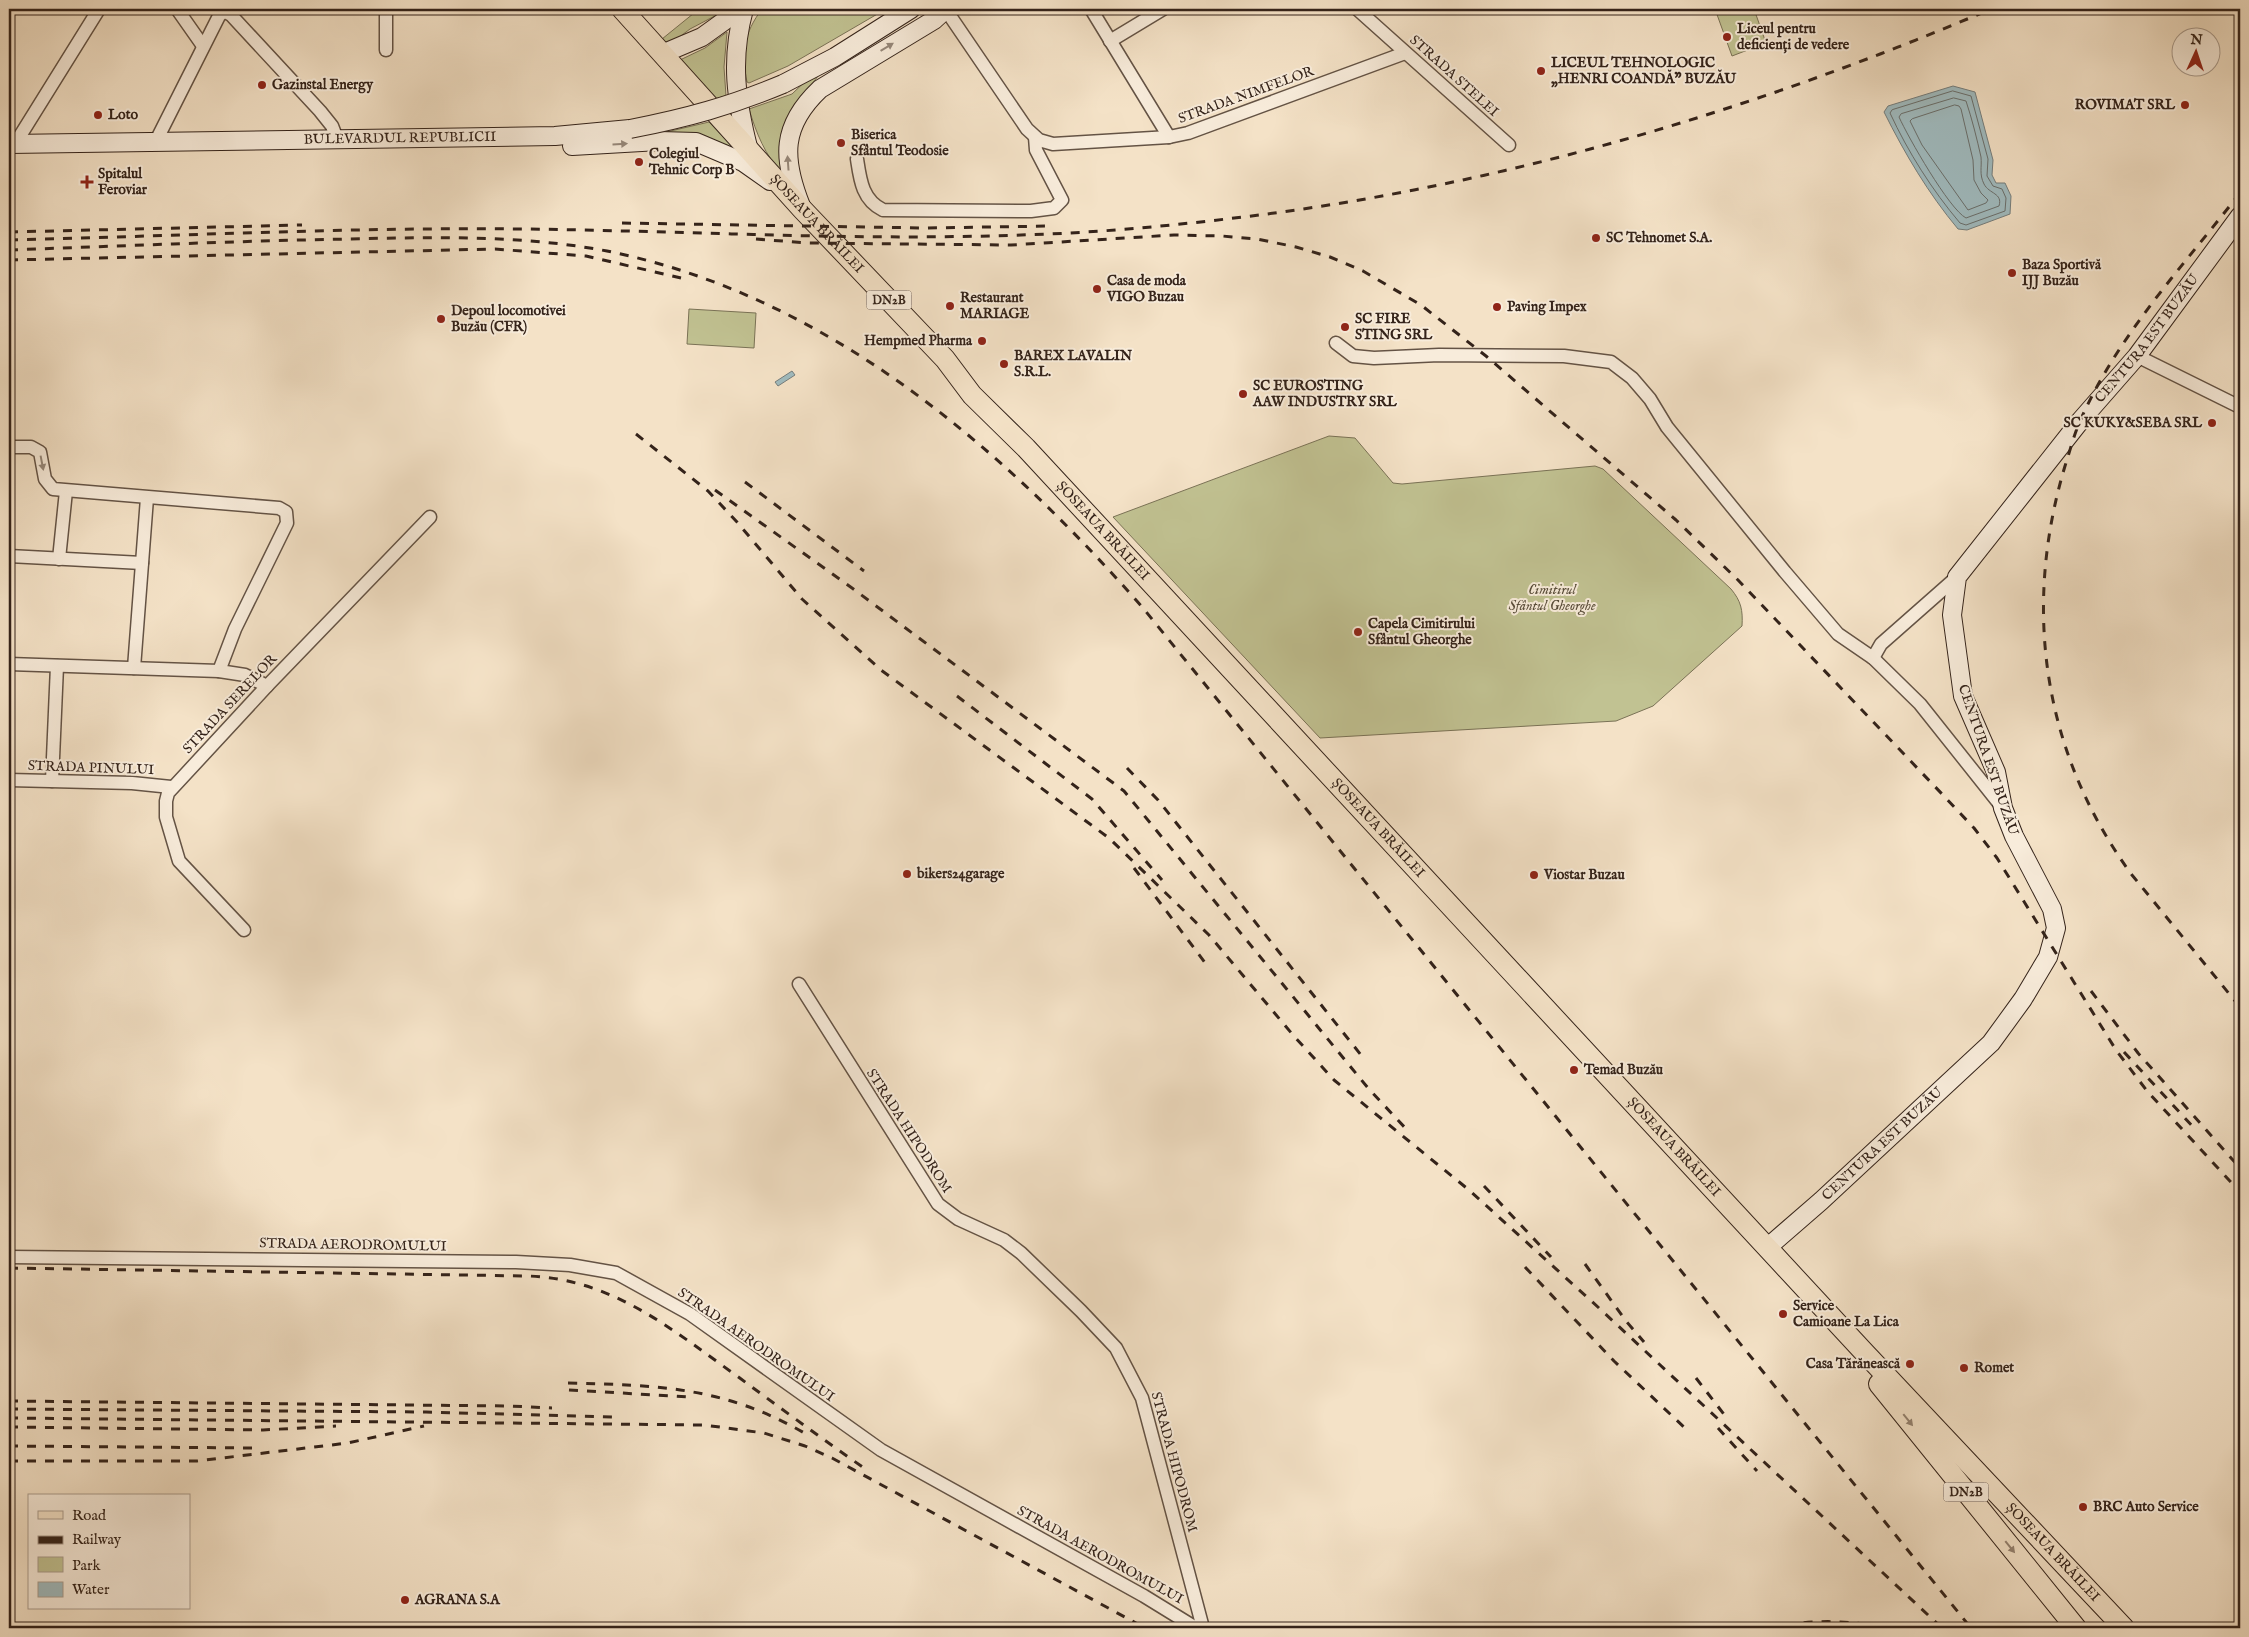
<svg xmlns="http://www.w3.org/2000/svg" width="2249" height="1637" viewBox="0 0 2249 1637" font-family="'IM FELL English',serif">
<rect width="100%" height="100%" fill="#f4e2c7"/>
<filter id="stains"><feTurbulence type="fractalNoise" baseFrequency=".004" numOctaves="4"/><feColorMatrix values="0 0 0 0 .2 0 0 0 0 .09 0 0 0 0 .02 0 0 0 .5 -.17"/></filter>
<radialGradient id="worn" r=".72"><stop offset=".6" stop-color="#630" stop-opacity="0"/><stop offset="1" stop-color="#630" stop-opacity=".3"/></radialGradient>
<g fill="#c1c292" stroke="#7a7256">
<path d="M 699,9 L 728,9 L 690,29 L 674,41 L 666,42 L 662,39 Z"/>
<path d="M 762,9 L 886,9 L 788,66 L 749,83 L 747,82 C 741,52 744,33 762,9 Z"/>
<path d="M 1715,9 L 1754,9 L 1766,43 L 1732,56 Z"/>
<path d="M 727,32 L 724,67 L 726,96 L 714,99 L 680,60 L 705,48 Z"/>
<path d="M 815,72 L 822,72 C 804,86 790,150 783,174 C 765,156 756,132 749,109 L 792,94 Z"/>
<path d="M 709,122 L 733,147 L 734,151 L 658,134 Z"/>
<path d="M 689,309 L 756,313 L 754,348 L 687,344 Z"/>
<path d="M 1329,436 L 1355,438 L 1393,483 L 1402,484 L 1595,466 L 1603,469 L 1731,589 C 1741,601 1743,610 1742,626 L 1653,706 L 1616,721 L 1320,738 L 1113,517 Z"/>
</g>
<g fill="#a0bbbf" stroke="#757e7d">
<path d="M 1953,86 L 1975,92 L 1993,160 L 1992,175 L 1996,183 L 2005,183 L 2011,196 L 2010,214 L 1967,230 L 1958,229 C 1928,193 1905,154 1884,112 L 1888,106 Z"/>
<path d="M 792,371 L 795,375 L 778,386 L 775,382 Z"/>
</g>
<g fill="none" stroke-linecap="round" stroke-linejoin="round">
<g stroke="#6a6f6c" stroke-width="1">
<path d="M 1953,91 L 1971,96 L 1988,159 L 1987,176 L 1993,186 L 2002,189 L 2006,198 L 2005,211 L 1966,225 L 1960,223 C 1932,190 1908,152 1890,113 L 1892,110 Z"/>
<path d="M 1954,98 L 1966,101 C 1972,119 1977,139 1981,157 C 1982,167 1979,174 1984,184 C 1989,194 2003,193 1999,206 L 1966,218 C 1949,209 1908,137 1899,117 L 1901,114 Z"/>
<path d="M 1955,105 L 1959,106 L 1961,109 L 1973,160 L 1974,180 L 1981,193 L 1988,200 L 1986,203 L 1968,210 L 1922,145 L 1910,121 L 1912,119 Z"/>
</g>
<g stroke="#645345" stroke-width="15">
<g id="minor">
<path d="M 177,9 L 203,46"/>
<path d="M 386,9 L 386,50"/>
<path d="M 1091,9 L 1169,137"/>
<path d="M 1357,9 L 1509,145"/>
<path d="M 946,10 L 1027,129 L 1039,140 L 1053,144 L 1169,137 L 1188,133 L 1405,53"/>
<path d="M 1110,41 L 1163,9"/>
<path d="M 155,143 L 219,16 L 224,11 L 231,15 L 320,111 L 332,126 L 337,139"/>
<path d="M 15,144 L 99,9"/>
<path d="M 857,159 C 860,179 862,200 883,210 L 1031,211 L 1054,208 L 1062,200 L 1036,150 L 1035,137"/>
<path d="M 1336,343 L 1353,356 L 1374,358 L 1439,355 L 1564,356 L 1611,362 L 1632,378 L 1650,399 L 1667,427 L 1785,572 L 1838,634 L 1873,658 L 1920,704 L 2002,807"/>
<path d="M 2137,356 L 2240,407"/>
<path d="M 9,447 L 31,447 L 40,452 L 45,479 L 53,489 L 279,508 L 286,512 L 287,523 L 235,629 L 219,671"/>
<path d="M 9,556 L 142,563"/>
<path d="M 59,559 L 66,491"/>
<path d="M 1873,658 L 1881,644 L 1957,577"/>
<path d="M 9,664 L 219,671 L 245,675 L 267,686"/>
<path d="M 134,668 L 147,498"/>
<path d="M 9,780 L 132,783 L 171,787"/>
<path d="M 52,781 L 57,666"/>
<path d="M 244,930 L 179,861 L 166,817 L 166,801 L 168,793 L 267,686 L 430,517"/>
<path d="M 799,984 L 938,1204 L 958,1219 L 1004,1240 L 1021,1253 L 1081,1311 L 1116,1348 L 1142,1398 L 1203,1628"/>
<path d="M 9,1257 L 516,1262 L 570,1265 L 616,1273 L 690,1314 L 881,1450 L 1144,1596 L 1196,1628"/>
</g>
</g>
<g stroke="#34231a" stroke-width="20">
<g id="secondary">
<path d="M 744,9 C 730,60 736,100 749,151"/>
<path d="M 662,54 L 702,37 L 741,9"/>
<path d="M 783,84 L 835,57 L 911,9"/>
<path id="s1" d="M 9,144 L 555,136 L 630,129"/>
<path d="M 572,146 L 659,141 L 696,142 L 743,162 L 770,181"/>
<path d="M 801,206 C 782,158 781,126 820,89 L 934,20 L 946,9"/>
<path id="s2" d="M 1768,1247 L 1821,1201 L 1991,1043 L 2023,999 L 2048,957 L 2056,928 L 2052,909 L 2014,836 L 2003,808 L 1996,772 L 1963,696 L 1952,615 L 1957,577 L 2081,420 L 2137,356 L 2240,216"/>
</g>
</g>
<g stroke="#34231a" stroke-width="22">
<g id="primary">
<path id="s3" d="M 622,9 L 802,209 L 945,359 L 972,395 L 1026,448 L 1863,1351 L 2124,1628"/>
<path d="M 1879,1384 L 2076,1628"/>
</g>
</g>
<use href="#minor" stroke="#f8ecdb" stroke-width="12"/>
<use href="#secondary" stroke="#f8ecdb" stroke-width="18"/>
<use href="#primary" stroke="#f4e2c7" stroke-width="20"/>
<g stroke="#34231a" stroke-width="3" stroke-dasharray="9 9" stroke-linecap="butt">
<path d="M 2240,193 C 2184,265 2118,335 2081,419 C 2074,434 2070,451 2065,466 C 2022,609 2043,754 2132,875 L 2240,1007"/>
<path d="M 622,223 L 925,228 L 1052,226"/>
<path d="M 9,232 L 302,225"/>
<path d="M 756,239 L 807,243 L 1011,245 L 1174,235 L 1222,236 L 1257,239 L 1296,247 L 1330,257 L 1363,271 L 1421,305 L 1486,356 L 1676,520 L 1738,580 L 1942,794 L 1974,828 L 1997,858 L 2116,1050 L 2147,1091 L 2240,1192"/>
<path d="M 9,240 C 181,236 353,227 525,229 C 690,231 856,241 1021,235 C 1095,233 1169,226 1243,217 C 1501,186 1752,111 1991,9"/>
<path d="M 9,250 C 122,246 236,241 349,239 C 436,237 522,235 607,251 C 825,295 1000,445 1143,608 L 1971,1628"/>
<path d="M 9,260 L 495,249 L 586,256 L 681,278"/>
<path d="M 636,434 L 708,491 L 737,522 L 802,599 L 881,670 L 1109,838 L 1209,935 L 1293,1035 L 1334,1080 L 1469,1190 L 1599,1308 L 1942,1628"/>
<path d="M 745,482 L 864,571"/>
<path d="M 715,490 L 852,588 L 1124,791 L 1368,1088 L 1409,1132"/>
<path d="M 957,696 L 1092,799 L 1162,880"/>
<path d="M 1127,768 L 1158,800 L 1365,1060"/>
<path d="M 1134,868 L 1206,964"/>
<path d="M 2091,991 L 2138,1053 L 2240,1168"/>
<path d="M 2124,1052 L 2195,1129"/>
<path d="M 1484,1186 L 1551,1257"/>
<path d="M 1585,1264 L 1626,1321 L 1644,1342"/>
<path d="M 1525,1267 L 1614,1361 L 1686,1429"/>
<path d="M 9,1268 L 528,1276 C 613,1279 671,1329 737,1376 C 779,1407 821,1438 864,1468"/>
<path d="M 1696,1378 L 1726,1417"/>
<path d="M 568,1383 C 658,1385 726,1387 806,1434"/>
<path d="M 569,1390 L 690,1397"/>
<path d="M 9,1401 L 509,1406 L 552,1408"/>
<path d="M 9,1409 L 426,1412 L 612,1417"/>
<path d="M 9,1418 L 704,1425 L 764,1433 L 805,1446 L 832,1458 L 1145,1628"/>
<path d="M 9,1427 L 263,1430 L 336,1426"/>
<path d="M 1718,1428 L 1757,1471"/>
<path d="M 9,1446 L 256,1448"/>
<path d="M 9,1461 L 197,1461 L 348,1443 L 424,1426"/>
<path d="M 1768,1628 C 1807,1620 1846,1619 1884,1628"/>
</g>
<g stroke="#34231a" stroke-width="20" stroke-linecap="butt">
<path id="secondary-bridge" d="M 630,129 C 687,118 730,106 783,84"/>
</g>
<use href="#secondary-bridge" stroke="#f8ecdb" stroke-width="18"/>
</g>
<defs><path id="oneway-solid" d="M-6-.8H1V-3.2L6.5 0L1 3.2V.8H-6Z" transform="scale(1.25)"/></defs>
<g fill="#96887a">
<use href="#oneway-solid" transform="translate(887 47) rotate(-31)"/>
<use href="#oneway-solid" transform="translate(620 144) rotate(-4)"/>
<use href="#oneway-solid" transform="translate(788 163) rotate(-94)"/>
<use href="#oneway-solid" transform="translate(42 463) rotate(79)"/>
</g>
<g fill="#948270">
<use href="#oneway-solid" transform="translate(1908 1420) rotate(51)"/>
<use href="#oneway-solid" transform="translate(2010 1547) rotate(51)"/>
</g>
<g fill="#8f2418" stroke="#f8ecdb" stroke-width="2">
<circle cx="1727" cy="37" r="5"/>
<circle cx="1541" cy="71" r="5"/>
<circle cx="262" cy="85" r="5"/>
<circle cx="2185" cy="105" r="5"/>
<circle cx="98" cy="115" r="5"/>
<circle cx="841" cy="143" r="5"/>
<circle cx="639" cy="162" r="5"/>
<path d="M84.5 174.5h5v5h5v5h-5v5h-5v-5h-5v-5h5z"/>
<circle cx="1596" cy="238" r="5"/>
<circle cx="2012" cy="273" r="5"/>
<circle cx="1097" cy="289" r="5"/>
<circle cx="950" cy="306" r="5"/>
<circle cx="1497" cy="307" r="5"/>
<circle cx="441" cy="319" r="5"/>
<circle cx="1345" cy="327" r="5"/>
<circle cx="982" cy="341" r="5"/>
<circle cx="1004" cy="364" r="5"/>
<circle cx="1243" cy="394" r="5"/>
<circle cx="2212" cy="423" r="5"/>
<circle cx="1358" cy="632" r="5"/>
<circle cx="907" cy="874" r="5"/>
<circle cx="1534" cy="875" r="5"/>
<circle cx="1574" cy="1070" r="5"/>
<circle cx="1783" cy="1314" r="5"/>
<circle cx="1910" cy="1364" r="5"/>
<circle cx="1964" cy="1368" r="5"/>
<circle cx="2083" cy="1507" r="5"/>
<circle cx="405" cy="1600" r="5"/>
</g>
<g text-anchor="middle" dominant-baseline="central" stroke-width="4" stroke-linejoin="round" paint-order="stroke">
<g fill="#f8ecdb" stroke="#6f5f54" stroke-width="1">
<rect x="866.5" y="290.5" width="45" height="19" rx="4"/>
<rect x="1943.5" y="1482.5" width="45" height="19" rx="4"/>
</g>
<g font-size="12" font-weight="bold" fill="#34231a">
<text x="889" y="300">DN2B</text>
<text x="1966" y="1492">DN2B</text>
</g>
<g font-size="14" font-weight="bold" fill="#34231a" stroke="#f8ecdb" text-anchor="start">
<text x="1737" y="29">Liceul pentru<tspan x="1737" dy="16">deficienți de vedere</tspan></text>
<text x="1551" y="63">LICEUL TEHNOLOGIC<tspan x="1551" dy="16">„HENRI COANDĂ” BUZĂU</tspan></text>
<text x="272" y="85">Gazinstal Energy</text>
<text x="2175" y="105" text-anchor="end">ROVIMAT SRL</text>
<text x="108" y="115">Loto</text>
<text x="851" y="135">Biserica<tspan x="851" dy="16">Sfântul Teodosie</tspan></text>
<text x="649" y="154">Colegiul<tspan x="649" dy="16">Tehnic Corp B</tspan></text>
<text x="98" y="174">Spitalul<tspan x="98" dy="16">Feroviar</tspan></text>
<text x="1606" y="238">SC Tehnomet S.A.</text>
<text x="2022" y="265">Baza Sportivă<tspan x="2022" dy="16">IJJ Buzău</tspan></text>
<text x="1107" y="281">Casa de moda<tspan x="1107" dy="16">VIGO Buzau</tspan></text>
<text x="960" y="298">Restaurant<tspan x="960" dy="16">MARIAGE</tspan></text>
<text x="1507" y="307">Paving Impex</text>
<text x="451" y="311">Depoul locomotivei<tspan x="451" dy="16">Buzău (CFR)</tspan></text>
<text x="1355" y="319">SC FIRE<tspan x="1355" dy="16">STING SRL</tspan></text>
<text x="972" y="341" text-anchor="end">Hempmed Pharma</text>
<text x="1014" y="356">BAREX LAVALIN<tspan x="1014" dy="16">S.R.L.</tspan></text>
<text x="1253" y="386">SC EUROSTING<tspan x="1253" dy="16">AAW INDUSTRY SRL</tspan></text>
<text x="2202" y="423" text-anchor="end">SC KUKY&amp;SEBA SRL</text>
<text x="1368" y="624">Capela Cimitirului<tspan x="1368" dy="16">Sfântul Gheorghe</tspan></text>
<text x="917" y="874">bikers24garage</text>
<text x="1544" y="875">Viostar Buzau</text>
<text x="1584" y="1070">Temad Buzău</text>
<text x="1793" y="1306">Service<tspan x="1793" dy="16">Camioane La Lica</tspan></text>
<text x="1900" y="1364" text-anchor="end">Casa Tărănească</text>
<text x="1974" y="1368">Romet</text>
<text x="2093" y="1507">BRC Auto Service</text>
<text x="415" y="1600">AGRANA S.A</text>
</g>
<g font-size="14" fill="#34231a" stroke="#f8ecdb">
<text transform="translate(1454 76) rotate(42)">STRADA STELEI</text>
<text transform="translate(1246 95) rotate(-20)">STRADA NIMFELOR</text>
<text stroke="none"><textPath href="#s1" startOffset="391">BULEVARDUL REPUBLICII</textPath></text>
<text stroke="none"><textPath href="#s3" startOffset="290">ȘOSEAUA BRĂILEI</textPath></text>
<text stroke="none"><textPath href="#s2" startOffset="1112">CENTURA EST BUZĂU</textPath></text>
<text stroke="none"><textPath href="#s3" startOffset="710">ȘOSEAUA BRĂILEI</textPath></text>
<text transform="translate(230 704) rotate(-47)">STRADA SERELOR</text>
<text transform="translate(1988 760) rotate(71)">CENTURA EST BUZĂU</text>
<text transform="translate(91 768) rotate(2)">STRADA PINULUI</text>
<text stroke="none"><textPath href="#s3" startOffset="1115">ȘOSEAUA BRĂILEI</textPath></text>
<text transform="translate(909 1131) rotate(57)">STRADA HIPODROM</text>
<text stroke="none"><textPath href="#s2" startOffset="154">CENTURA EST BUZĂU</textPath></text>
<text stroke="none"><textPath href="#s3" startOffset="1550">ȘOSEAUA BRĂILEI</textPath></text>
<text transform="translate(353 1245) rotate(1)">STRADA AERODROMULUI</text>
<text transform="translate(756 1345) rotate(35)">STRADA AERODROMULUI</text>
<text transform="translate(1174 1462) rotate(75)">STRADA HIPODROM</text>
<text stroke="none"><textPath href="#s3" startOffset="2105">ȘOSEAUA BRĂILEI</textPath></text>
<text transform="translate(1100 1555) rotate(29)">STRADA AERODROMULUI</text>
</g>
<g font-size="14" font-style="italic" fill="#574b38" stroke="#f8ecdb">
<text x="1552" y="590">Cimitirul<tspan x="1552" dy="16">Sfântul Gheorghe</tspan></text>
</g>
</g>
<rect width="2249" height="1637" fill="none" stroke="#f4e2c7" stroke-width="30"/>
<rect x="10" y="10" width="2229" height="1617" fill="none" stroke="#34231a" stroke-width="2.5"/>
<rect x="15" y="15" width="2219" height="1607" fill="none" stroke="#34231a"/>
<rect x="28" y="1494" width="162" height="115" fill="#f8ecdb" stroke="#aa9c8e"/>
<rect x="38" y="1511" width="25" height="8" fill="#f4e2c7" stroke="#aa9c8e"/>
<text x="72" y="1520" font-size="15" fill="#34231a">Road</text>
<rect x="38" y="1536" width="25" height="8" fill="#34231a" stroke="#aa9c8e"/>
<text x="72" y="1544" font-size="15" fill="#34231a">Railway</text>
<rect x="38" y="1557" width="25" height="15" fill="#c1c292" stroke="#aa9c8e"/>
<text x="72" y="1570" font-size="15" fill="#34231a">Park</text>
<rect x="38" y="1582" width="25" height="15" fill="#a0bbbf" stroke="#aa9c8e"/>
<text x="72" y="1594" font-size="15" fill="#34231a">Water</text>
<g transform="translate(2196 52) rotate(3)"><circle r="24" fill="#f8ecdb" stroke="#aa9c8e"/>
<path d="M0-4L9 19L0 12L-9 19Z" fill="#8f2418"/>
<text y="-8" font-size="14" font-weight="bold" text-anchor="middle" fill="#34231a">N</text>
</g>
<rect width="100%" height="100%" filter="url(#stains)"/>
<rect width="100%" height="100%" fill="url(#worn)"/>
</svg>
